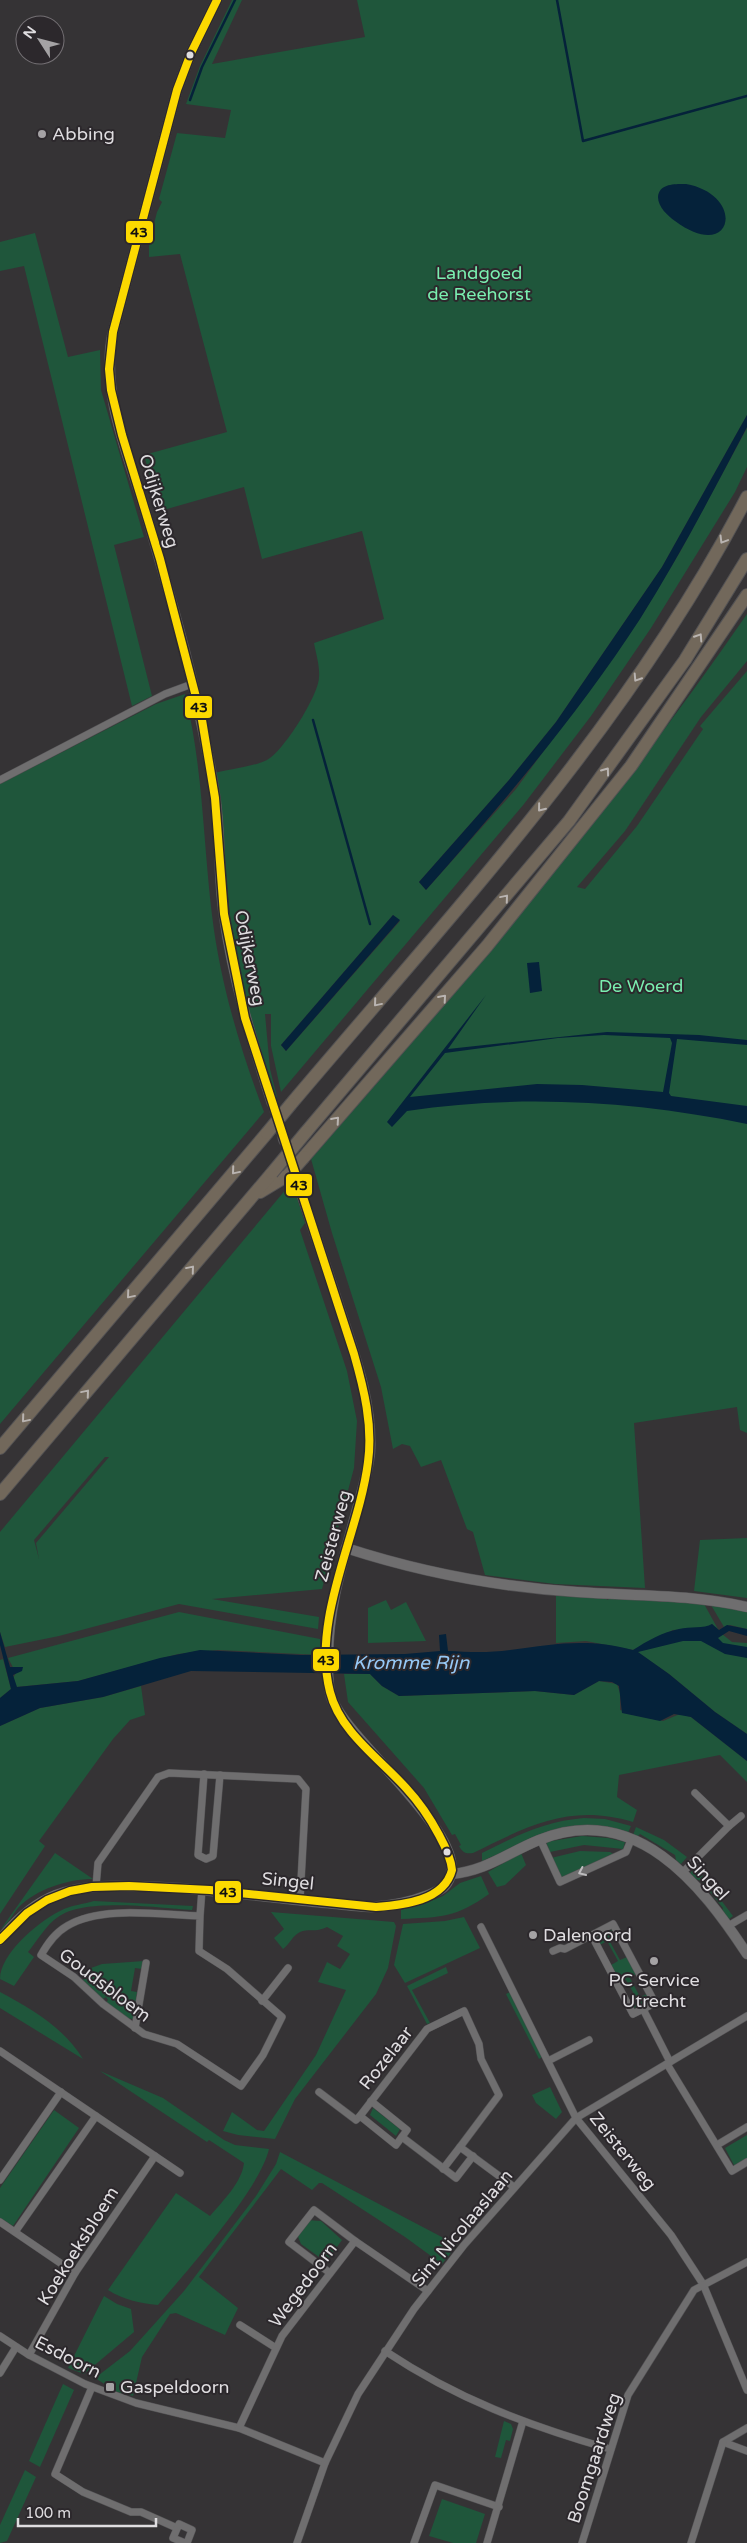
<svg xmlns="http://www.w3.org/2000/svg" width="747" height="2543" viewBox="0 0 747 2543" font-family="'Varela Round',sans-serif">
<rect width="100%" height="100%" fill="#353335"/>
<g fill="#1f563b" fill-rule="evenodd">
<path d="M 232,0 L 242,0 L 212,64 L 365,37 L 357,0 L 747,0 L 747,415 L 662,567 L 556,722 L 509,780 L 419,882 L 426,890 L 516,789 L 639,620 L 680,552 L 747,428 L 747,467 L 735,492 L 651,628 L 591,716 L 524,804 L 281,1092 L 271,1046 L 271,1014 L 265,1014 L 270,1069 L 277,1097 L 275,1099 L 249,1018 L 235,959 L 214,773 C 231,769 252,767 267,760 C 283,752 319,695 319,677 C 320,666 316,654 314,643 L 384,619 L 362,531 L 262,559 L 244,487 L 160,511 L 144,455 L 227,432 L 180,254 L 149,257 L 149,244 L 157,212 L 162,202 L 159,199 L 177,133 L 225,138 L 231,110 L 186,104 L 200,66 ZM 393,915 L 400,921 L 286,1051 L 281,1045 Z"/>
<path d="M 35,233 L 68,357 L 100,350 L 101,390 L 144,537 L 114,545 L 152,696 L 132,706 L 24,266 L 0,271 L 0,242 Z"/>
<path d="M 747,614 L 747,661 L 701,717 L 625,831 L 577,887 L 585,889 L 637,826 L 703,729 L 700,726 L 747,671 L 747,1433 L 740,1430 L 737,1407 L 634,1423 L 645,1588 L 555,1584 L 485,1575 L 473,1532 L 467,1529 L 441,1460 L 421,1467 L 410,1446 L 402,1444 L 393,1449 L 381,1387 L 332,1233 L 311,1159 C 464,983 615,806 747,614 Z"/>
<path d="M 185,694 C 203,767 203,840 212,915 C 220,982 240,1049 264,1112 L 0,1424 L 0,784 L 156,704 Z"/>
<path d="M 292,1182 L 305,1223 L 300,1230 L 347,1371 L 357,1421 L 354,1468 L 322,1589 L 212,1599 L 319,1617 L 318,1629 L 179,1604 L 59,1636 L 5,1647 L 0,1632 L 0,1532 ZM 105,1457 L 109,1457 L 36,1543 L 39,1559 L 34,1540 Z"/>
<path d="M 747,1538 L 747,1598 L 694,1591 L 700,1540 Z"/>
<path d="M 556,1594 L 606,1597 L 607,1600 L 613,1597 L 655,1598 L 657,1601 L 661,1602 L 662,1599 L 703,1602 L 719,1631 L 712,1624 L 708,1628 L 673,1630 L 633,1650 L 586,1641 L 556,1643 Z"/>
<path d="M 386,1600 L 391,1610 L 406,1602 L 426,1641 L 368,1643 L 368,1608 Z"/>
<path d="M 711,1605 L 747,1611 L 747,1629 L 730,1625 L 724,1627 Z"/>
<path d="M 179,1612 L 320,1639 L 321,1655 L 218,1650 L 178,1654 L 78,1681 L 16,1687 L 13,1678 L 16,1673 L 8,1658 Z"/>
<path d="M 722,1630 L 722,1634 L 732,1642 L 747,1643 L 747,1734 L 715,1712 L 669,1674 L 637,1652 L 646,1649 L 648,1650 L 645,1646 Z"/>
<path d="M 3,1659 L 11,1689 L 0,1698 L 0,1660 Z"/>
<path d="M 344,1674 L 370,1674 L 382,1686 L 399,1696 L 535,1691 L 574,1695 L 599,1681 L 617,1684 L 620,1693 L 620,1710 L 663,1721 L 680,1714 L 691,1717 L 747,1761 L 747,1782 L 720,1755 L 619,1775 L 617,1797 L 637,1810 L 633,1822 C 570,1803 528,1826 473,1853 C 466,1854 463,1853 459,1846 L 461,1845 L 455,1834 L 452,1835 L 424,1788 L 348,1702 Z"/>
<path d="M 141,1686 L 145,1715 L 130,1720 L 113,1739 L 39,1841 L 45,1846 L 0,1914 L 0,1726 L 40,1708 L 103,1697 Z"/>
<path d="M 584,1818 L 605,1819 L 631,1826 L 628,1833 L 577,1827 L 554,1830 L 482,1861 L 482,1853 C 516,1836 545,1821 584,1818 Z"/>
<path d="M 636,1827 L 664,1840 L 687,1857 L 681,1864 L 676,1860 L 675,1855 L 640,1834 L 637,1837 L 633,1835 Z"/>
<path d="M 582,1836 L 608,1838 L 625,1842 L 623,1849 L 584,1845 L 550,1852 L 546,1842 Z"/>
<path d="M 580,1851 L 610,1852 L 615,1855 L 561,1879 L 551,1858 Z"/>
<path d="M 55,1853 L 93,1879 C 68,1879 36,1889 18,1908 C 12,1915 9,1923 1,1929 Z"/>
<path d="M 521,1853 L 526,1865 L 505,1885 L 497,1887 L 488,1872 Z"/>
<path d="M 696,1867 L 733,1916 L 728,1920 L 722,1911 L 723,1908 L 701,1881 L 696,1879 L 690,1873 Z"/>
<path d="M 481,1876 L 489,1894 C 455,1918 442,1917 401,1919 L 401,1910 L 428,1902 L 443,1896 L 460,1883 Z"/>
<path d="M 94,1901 L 193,1906 L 192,1910 C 159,1908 85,1897 58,1917 C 46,1925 37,1941 28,1952 L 34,1957 L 14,1986 L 0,1979 C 0,1953 41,1919 64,1909 C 73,1905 84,1904 94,1901 Z"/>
<path d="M 271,1912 L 394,1922 L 396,1926 L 388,1968 L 376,1994 L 295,2099 L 275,2139 L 238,2135 L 223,2131 L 232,2112 L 257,2130 L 264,2131 L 316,2055 L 346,1990 L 318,1982 L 327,1962 L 340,1969 L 350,1954 L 337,1946 L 343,1936 L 327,1927 C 315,1933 310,1928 300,1932 C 292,1936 290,1944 283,1949 L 274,1938 L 284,1929 Z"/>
<path d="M 464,1917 L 480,1948 L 405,1983 L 394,1965 L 403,1924 L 445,1921 Z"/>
<path d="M 612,1929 L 616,1936 L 609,1940 L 620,1960 L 627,1957 L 636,1974 L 630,1978 L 640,1997 L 647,1994 L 650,1999 L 634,2008 L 631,2003 L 637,1999 L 626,1980 L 620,1983 L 611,1965 L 618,1961 L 607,1941 L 600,1945 L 596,1938 Z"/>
<path d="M 144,1961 L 142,1969 L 135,1968 L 131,1991 L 137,1992 L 133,2019 L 125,2018 L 106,2003 L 108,2000 L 106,1997 L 103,1999 L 82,1981 L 91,1968 L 102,1964 Z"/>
<path d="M 446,1967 L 448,1973 L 412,1990 L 430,2023 L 427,2024 L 407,1986 Z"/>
<path d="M 0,1992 C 32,2009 63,2027 83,2059 L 0,2008 Z"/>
<path d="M 510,1992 L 542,2057 L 539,2059 L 506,1994 Z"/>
<path d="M 100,2071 L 163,2098 L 224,2140 L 235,2145 L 269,2149 C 260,2189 187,2271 158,2305 C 139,2303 124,2300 108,2290 L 176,2193 L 210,2216 C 222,2202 242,2182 244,2163 L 209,2140 L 207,2142 Z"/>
<path d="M 550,2087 L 562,2112 L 556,2119 L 536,2103 L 532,2095 Z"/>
<path d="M 373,2108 L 400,2129 L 396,2136 L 370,2115 Z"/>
<path d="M 54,2110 L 79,2128 L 13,2226 L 0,2218 L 0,2188 Z"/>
<path d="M 747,2135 L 747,2160 L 735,2167 L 725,2148 Z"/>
<path d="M 280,2152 L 457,2245 L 442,2264 L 405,2237 L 322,2183 L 319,2183 L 312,2190 L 281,2169 L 199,2277 L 238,2308 L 225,2335 L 176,2313 L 170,2314 L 142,2357 L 133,2396 L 117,2392 L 95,2378 L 130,2351 L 184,2291 L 256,2196 L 276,2164 Z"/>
<path d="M 306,2220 L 321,2221 L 342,2240 L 326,2262 L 301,2244 L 296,2232 Z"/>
<path d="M 104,2296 L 117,2304 L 131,2309 L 134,2332 L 84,2374 L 68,2368 Z"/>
<path d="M 63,2384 L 74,2390 L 40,2467 L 29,2461 Z"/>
<path d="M 504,2421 L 511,2424 L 513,2429 L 510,2441 L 506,2440 L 501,2458 L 495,2457 Z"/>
<path d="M 25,2470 L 36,2477 L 7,2541 L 0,2543 L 0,2525 Z"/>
<path d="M 442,2499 L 485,2514 L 476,2543 L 453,2543 L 429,2536 Z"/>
</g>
<g fill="#05223a" fill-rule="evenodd">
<path d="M 686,184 C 747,195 733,264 675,221 C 668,216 658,207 658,197 C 659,183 676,184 686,184 Z"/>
<path d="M 747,415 L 747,427 C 713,492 679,557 640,619 C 577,716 502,804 426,890 L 419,882 L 509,780 L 556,722 L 662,567 Z"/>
<path d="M 393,915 L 400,920 L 286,1051 L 281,1045 Z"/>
<path d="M 539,962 L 542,991 L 530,993 L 527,963 Z"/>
<path d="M 486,995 L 448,1049 L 607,1032 L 699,1035 L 747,1040 L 747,1045 L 677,1039 L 669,1093 L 671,1096 L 747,1106 L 747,1124 C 635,1101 520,1094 407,1111 L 392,1127 L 387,1122 ZM 604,1035 L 670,1038 L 672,1043 L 663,1092 L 582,1085 L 537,1084 L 410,1097 L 445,1053 L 558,1038 Z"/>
<path d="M 712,1624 L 719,1630 L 727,1625 L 747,1629 L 747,1636 L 729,1631 L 718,1638 L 723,1643 L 747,1647 L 747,1658 L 725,1654 L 701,1641 L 683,1641 L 638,1652 L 669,1674 L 715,1712 L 747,1734 L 747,1761 L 691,1717 L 674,1714 L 660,1721 L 622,1713 L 619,1686 L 612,1682 L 599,1681 L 574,1695 L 535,1691 L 399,1696 L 382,1686 L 370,1674 L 191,1671 L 103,1697 L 40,1708 L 0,1726 L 0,1698 L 11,1689 L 0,1645 L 0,1632 L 10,1667 L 23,1667 L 22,1671 L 13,1675 L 17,1687 L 78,1681 L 160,1658 L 200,1650 L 301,1655 L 405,1654 L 440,1651 L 439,1635 L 446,1634 L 448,1651 C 468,1652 489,1653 510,1650 C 556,1644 587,1638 633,1650 C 647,1641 663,1632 679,1629 C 690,1626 704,1629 712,1624 Z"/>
</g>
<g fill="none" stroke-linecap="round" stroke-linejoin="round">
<g stroke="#05223a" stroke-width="2.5">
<path d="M 557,0 L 583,141 L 747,96"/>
<path d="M 190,100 L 202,67 L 235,0"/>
<path d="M 313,720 L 370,924"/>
</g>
<path stroke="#4e4c4f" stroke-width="10" stroke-dasharray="10 5" stroke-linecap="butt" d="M 272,1103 L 283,1138"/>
<g stroke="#535254" stroke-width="8">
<g id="street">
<path d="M 0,780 L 165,694 L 192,684"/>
<path d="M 204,1774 L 198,1855 L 206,1859 L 213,1856 L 220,1775"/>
<path d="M 729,1826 L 741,1816"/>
<path d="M 540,1839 L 560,1882 L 626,1852 L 631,1840"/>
<path d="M 683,1872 L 729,1826 L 695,1793"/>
<path d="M 96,1886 L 98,1863 L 158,1777 L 169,1773 L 298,1779 L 306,1789 L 300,1899"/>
<path d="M 200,1916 L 199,1951 L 227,1969 L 282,2017 L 263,2055 L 241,2086 L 177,2044 L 144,2034 L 103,2004 L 74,1977 L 41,1955 C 48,1943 55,1933 67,1926 C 101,1905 161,1915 200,1916 L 202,1889"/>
<path d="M 728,1926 L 747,1915"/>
<path d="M 481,1927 L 576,2118 L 671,2235 L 703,2284 L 747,2390"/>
<path d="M 553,1951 L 560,1948 L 565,1949 L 613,1924 L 655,2003 L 633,2014 L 592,1936"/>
<path d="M 262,2001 L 288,1968"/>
<path d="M 643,2009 L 670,2062"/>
<path d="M 135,2028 L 146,1963"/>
<path d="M 0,2051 L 180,2173"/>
<path d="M 548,2061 L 589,2040"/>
<path d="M 667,2064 L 732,2171 L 747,2162"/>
<path d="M 319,2092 L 356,2120 L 360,2116 L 396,2145 L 407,2130 L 371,2101"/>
<path d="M 360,2116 L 427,2029 L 464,2011 L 479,2044 L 481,2059 L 499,2095 L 460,2147"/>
<path d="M 402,2137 L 456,2178 L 473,2156"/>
<path d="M 717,2145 L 747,2127"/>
<path d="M 443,2169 L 460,2147 L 514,2187"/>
<path d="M 0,2180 L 61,2092"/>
<path d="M 0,2222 L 75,2273"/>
<path d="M 15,2232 L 96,2116"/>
<path d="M 330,2273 L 289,2242 L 314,2210 L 355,2241"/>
<path d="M 240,2325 L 276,2348"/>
<path d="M 0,2336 L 29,2355 L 85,2384 L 136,2403 L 239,2428 L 325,2463"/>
<path d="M 385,2351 C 457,2399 527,2425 610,2449"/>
<path d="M 29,2355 L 75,2273 L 155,2156"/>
<path d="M 0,2373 L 16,2347"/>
<path d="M 92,2387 L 55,2474 L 83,2492 L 131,2512 L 141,2512 L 177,2528"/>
<path d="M 239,2428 L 282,2336 L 355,2241 L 428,2291"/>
<path d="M 747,2428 L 723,2442 L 747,2451"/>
<path d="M 185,2543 L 173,2538 L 179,2524 L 192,2530 L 187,2543"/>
<path d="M 297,2543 L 325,2463 L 358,2394 L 414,2309 L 464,2245 L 576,2118 L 747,2016"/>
<path d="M 414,2543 L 435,2485 L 499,2507"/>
<path d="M 487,2543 L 523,2421"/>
<path d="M 582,2543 L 628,2395 L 694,2290 L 747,2262"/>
<path d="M 691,2543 L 723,2442"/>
</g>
</g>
<g stroke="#535254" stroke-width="11">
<g id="secondary">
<path d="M 217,0 L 191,53 L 177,90 L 113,332 C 100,392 128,454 145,510 C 173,604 200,699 215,796 C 221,835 218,875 224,915 C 233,980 252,1041 272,1103"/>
<path d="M 283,1138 L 284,1141"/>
<path d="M 346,1548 C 420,1572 499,1587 577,1592 C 636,1596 689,1594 747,1607"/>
<path d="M 451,1874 C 486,1871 507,1853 539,1840 C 636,1801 701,1884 747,1954"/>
<path d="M 0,1940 C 15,1921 33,1904 56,1895 C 88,1883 123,1886 157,1887 C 229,1890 300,1902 372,1907 C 391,1906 408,1903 426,1896 C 433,1893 443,1890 447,1883 C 478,1840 342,1738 331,1696 C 327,1684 328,1670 328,1658 C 328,1608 342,1564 355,1517 C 361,1495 368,1473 370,1451 C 372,1402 355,1356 340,1310 C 326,1266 311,1222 296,1178"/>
</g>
</g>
<g stroke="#535254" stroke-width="14">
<g id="highway">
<path d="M 291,1104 C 454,911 629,724 747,497"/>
<path d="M 306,1132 L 569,821 L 685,660 L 747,559"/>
<path d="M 304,1157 L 487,946 L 631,766 L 747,595"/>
<path d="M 260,1192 L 288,1175"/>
<path d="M 0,1448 L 267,1133"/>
<path d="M 0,1494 L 272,1173"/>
</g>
</g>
<use href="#street" stroke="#6f6e6f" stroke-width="7"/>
<use href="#secondary" stroke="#6f6e6f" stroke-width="10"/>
<use href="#highway" stroke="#72685b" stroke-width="12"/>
<g stroke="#535254" stroke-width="14" stroke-linecap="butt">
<g id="highway-bridge">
<path d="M 267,1133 L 291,1104"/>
<path d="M 272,1173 L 306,1132"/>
<path d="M 288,1175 L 304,1157"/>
</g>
</g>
<use href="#highway-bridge" stroke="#72685b" stroke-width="12"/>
<g stroke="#2c282c" stroke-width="11">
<path id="bus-1" d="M 0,1940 L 27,1913 L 47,1900 L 70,1891 L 92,1887 L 129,1886 L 210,1890 L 376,1907 C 403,1905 444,1901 452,1870 C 451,1858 445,1846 439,1835 C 430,1818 419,1802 406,1788 C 380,1759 340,1732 330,1692 C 311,1618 359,1534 368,1462 C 373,1425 364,1389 354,1354 L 245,1018 L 224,914 L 215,798 L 202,720 L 160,559 L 122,435 L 111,390 L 109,369 L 113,332 L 177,90 L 191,53 L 217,0"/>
</g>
<use href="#bus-1" stroke="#fcd900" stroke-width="8"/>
</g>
<defs><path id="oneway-chevron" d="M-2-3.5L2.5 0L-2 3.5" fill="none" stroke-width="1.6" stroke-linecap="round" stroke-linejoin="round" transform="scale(1.25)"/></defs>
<g stroke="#b9b4b1">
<use href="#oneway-chevron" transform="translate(723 540) rotate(121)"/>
<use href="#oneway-chevron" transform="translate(699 637) rotate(-57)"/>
<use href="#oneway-chevron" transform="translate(637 678) rotate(123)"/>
<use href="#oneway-chevron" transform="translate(606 771) rotate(-54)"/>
<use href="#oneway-chevron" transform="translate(541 808) rotate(129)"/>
<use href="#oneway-chevron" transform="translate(505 898) rotate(-50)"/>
<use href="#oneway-chevron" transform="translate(443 998) rotate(-49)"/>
<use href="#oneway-chevron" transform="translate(377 1003) rotate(130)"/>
<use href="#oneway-chevron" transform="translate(336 1120) rotate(-49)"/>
<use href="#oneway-chevron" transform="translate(235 1171) rotate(130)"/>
<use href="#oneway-chevron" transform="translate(191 1269) rotate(-50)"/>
<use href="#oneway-chevron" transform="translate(130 1295) rotate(130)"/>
<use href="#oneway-chevron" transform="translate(86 1393) rotate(-50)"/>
<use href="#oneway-chevron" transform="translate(25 1419) rotate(130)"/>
</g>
<use stroke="#bdbcbe" href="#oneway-chevron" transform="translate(582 1872) rotate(155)"/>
<g fill="#dfdde0" stroke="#2c282c" stroke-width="2">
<circle cx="190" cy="55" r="4.5"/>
<circle cx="447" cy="1852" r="4.5"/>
</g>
<g fill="#a4a2a4" stroke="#2c282c" stroke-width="2">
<circle cx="42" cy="134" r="5"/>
<circle cx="533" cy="1935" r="5"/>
<circle cx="654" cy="1961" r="5"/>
<rect x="105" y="2382" width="10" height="10" rx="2.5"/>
</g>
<g text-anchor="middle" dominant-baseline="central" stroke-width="4" stroke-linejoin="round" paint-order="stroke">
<g font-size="18" fill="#dfdde0" stroke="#2c282c" text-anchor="start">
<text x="52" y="134">Abbing</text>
<text x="543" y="1935">Dalenoord</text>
<text x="654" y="1980" text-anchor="middle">PC Service<tspan x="654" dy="21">Utrecht</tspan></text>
<text x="120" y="2387">Gaspeldoorn</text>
</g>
<g font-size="18" fill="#7aefb0" stroke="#2c282c">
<text x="479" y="273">Landgoed<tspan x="479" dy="21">de Reehorst</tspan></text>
<text x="641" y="986">De Woerd</text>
</g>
<g font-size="18" fill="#dfdde0" stroke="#2c282c">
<text transform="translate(159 501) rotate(73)">Odijkerweg</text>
<text transform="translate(250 958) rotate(79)">Odijkerweg</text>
<text transform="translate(333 1536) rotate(-75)">Zeisterweg</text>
<text transform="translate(708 1878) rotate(48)">Singel</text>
<text transform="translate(288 1881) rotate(6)">Singel</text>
<text transform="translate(105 1985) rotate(37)">Goudsbloem</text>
<text transform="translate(386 2058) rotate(-52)">Rozelaar</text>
<text transform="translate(623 2151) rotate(51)">Zeisterweg</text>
<text transform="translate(462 2228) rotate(-50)">Sint Nicolaaslaan</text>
<text transform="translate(78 2246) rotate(-58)">Koekoeksbloem</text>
<text transform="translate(303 2285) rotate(-53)">Wegedoorn</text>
<text transform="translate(68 2357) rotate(27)">Esdoorn</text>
<text transform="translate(594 2458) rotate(-72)">Boomgaardweg</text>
</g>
<g font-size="19" font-style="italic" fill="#96c9f7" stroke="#2c282c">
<text x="411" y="1663">Kromme Rijn</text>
</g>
</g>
<g stroke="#2c282c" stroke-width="2">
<rect x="125" y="220" width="29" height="24" rx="5" fill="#fcd900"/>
<rect x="184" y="695" width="29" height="24" rx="5" fill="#fcd900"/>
<rect x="285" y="1173" width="28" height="24" rx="5" fill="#fcd900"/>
<rect x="312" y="1648" width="28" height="24" rx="5" fill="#fcd900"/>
<rect x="214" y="1880" width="28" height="24" rx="5" fill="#fcd900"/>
</g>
<g font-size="14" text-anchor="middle" font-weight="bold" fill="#111">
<text x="139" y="237">43</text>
<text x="199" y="712">43</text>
<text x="299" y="1190">43</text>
<text x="326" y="1665">43</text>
<text x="228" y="1897">43</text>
</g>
<g transform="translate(40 40) rotate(306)"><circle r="24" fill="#2c282c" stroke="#747074"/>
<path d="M0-4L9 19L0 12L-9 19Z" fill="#a4a2a4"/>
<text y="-8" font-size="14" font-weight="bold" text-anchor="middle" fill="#dfdde0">N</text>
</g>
<path d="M18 2518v8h138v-8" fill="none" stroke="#dfdde0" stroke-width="2.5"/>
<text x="25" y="2518" font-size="15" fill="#dfdde0" stroke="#2c282c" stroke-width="4" paint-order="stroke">100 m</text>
</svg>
